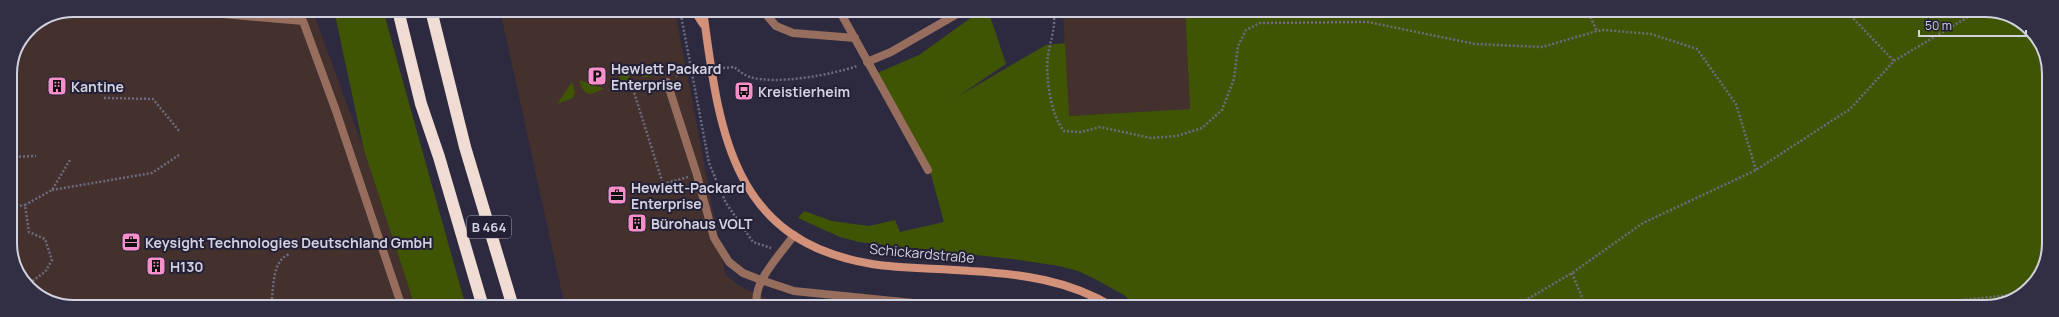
<svg xmlns="http://www.w3.org/2000/svg" width="2059" height="317" viewBox="0 0 2059 317" font-family="Manrope,sans-serif">
<rect width="100%" height="100%" fill="#2d2a40"/>
<g fill="#44302d">
<path d="M 74,10 L 304,10 L 314,15 L 364,150 L 415,307 L 66,306 L 32,291 L 12,260 L 10,73 L 29,28 Z"/>
<path d="M 500,10 L 675,10 L 725,274 L 738,285 L 784,307 L 565,307 Z"/>
<path d="M 1063,10 L 1185,10 L 1190,109 L 1068,116 Z"/>
</g>
<g fill="#405504">
<path d="M 334,10 L 383,10 L 466,307 L 415,307 L 364,150 Z"/>
<path d="M 982,10 L 988,10 L 1006,64 L 957,97 L 1046,45 L 1065,43 L 1069,116 L 1190,109 L 1185,10 L 1993,11 L 2028,26 L 2048,61 L 2048,251 L 2028,291 L 1986,307 L 1137,307 L 1124,295 L 1097,280 L 1078,271 L 1059,266 L 1012,259 L 859,242 L 840,237 L 798,218 L 804,211 L 832,221 L 869,226 L 895,220 L 900,232 L 944,222 L 928,164 L 875,74 L 919,55 Z"/>
<path d="M 634,64 L 657,72 L 658,73 C 644,80 639,79 634,64 Z"/>
<path d="M 627,66 L 629,76 L 627,83 L 615,88 L 612,87 Z"/>
<path d="M 579,80 L 603,88 L 603,89 L 592,94 L 586,93 L 582,88 Z"/>
<path d="M 572,82 L 575,92 L 573,98 L 557,104 Z"/>
</g>
<g fill="none" stroke-linecap="round" stroke-linejoin="round">
<g stroke="#6d6b7e" stroke-width="2.5" stroke-dasharray="2 2" stroke-linecap="butt">
<path d="M 680,10 L 709,163 L 726,203 L 753,242 L 771,248"/>
<path d="M 1053,10 C 1057,26 1050,40 1048,56 C 1045,75 1051,117 1064,131 L 1081,132 L 1100,127 L 1151,138 L 1177,136 L 1202,128 L 1222,110 L 1234,79 L 1238,46 L 1246,30 L 1260,23 L 1368,22 L 1475,44 L 1542,47 L 1597,31 L 1604,30 L 1651,34 L 1697,49 L 1736,104 L 1756,170"/>
<path d="M 1587,10 L 1597,31"/>
<path d="M 1845,10 L 1894,61"/>
<path d="M 723,68 L 734,67 C 739,71 744,75 750,77 C 776,85 831,75 857,66"/>
<path d="M 676,76 L 691,65"/>
<path d="M 633,89 L 663,184"/>
<path d="M 104,98 L 153,99 L 180,132"/>
<path d="M 11,157 L 36,156"/>
<path d="M 11,185 L 11,188"/>
<path d="M 663,188 L 663,184 L 688,177"/>
<path d="M 52,190 L 152,173 L 179,155"/>
<path d="M 12,207 L 25,205"/>
<path d="M 1572,273 L 1586,307"/>
<path d="M 25,280 L 31,282"/>
<path d="M 33,292 L 31,282 L 45,272 L 52,260 L 45,239 L 29,232 L 25,205 L 52,190 L 70,160"/>
<path d="M 271,307 C 274,289 271,260 290,254"/>
<path d="M 1514,307 L 1572,273 L 1643,223 L 1756,170 L 1850,109 L 1894,61 L 1978,11"/>
<path d="M 1894,307 L 2020,294"/>
</g>
<g stroke="#976e5e" stroke-width="8">
<path d="M 178,10 L 303,21 L 336,111 L 402,307"/>
<path d="M 762,10 L 776,26 L 793,33 L 855,38"/>
<path d="M 839,10 L 928,170"/>
<path d="M 667,82 L 697,175 L 714,238 L 729,262 L 743,273 L 761,280"/>
<path d="M 758,307 C 749,285 782,253 794,235"/>
</g>
<g stroke="#976e5e" stroke-width="8">
<path d="M 867,62 L 891,52 L 964,10"/>
<path d="M 761,280 L 794,291 L 953,307"/>
</g>
<g stroke="#d29178" stroke-width="8">
<path d="M 694,10 L 703,24"/>
<path d="M 703,10 C 719,129 730,241 872,264 C 904,269 939,268 971,271 C 1021,274 1069,280 1113,307"/>
</g>
<g stroke="#f1dcd4" stroke-width="12">
<path d="M 398,10 L 421,104 L 439,157 L 483,307"/>
<path d="M 431,10 L 465,147 L 513,307"/>
</g>
</g>
<defs>
<g id="parking-square" transform="scale(1)"><rect x="-9" y="-9" width="18" height="18" rx="4" fill="#f98fc9" stroke="#242136"/><path d="M-3.5-5.5H1a3.5 3.5 0 0 1 0 7H-1V5.5H-3.5ZM-1-3.4V-.6H.8a1.4 1.4 0 0 0 0-2.8Z" fill="#111"/></g>
<g id="building-square" transform="scale(1)"><rect x="-9" y="-9" width="18" height="18" rx="4" fill="#f98fc9" stroke="#242136"/><path d="M-4-6H4V6H1V3H-1V6H-4ZM-2.5-4.3h1.7v1.8h-1.7ZM.8-4.3h1.7v1.8H.8ZM-2.5-1h1.7V.8h-1.7ZM.8-1h1.7V.8H.8Z" fill="#111"/></g>
<g id="bus-square" transform="scale(1)"><rect x="-9" y="-9" width="18" height="18" rx="4" fill="#f98fc9" stroke="#242136"/><path d="M-5-6H5V4H4V6H2V4H-2V6H-4V4H-5ZM-3.5-4V0h7V-4ZM-3.5 1.2v1.5H-2V1.2ZM2 1.2v1.5H3.5V1.2Z" fill="#111"/></g>
<g id="office-square" transform="scale(1)"><rect x="-9" y="-9" width="18" height="18" rx="4" fill="#f98fc9" stroke="#242136"/><path d="M-6-3h4V-5.5h4V-3h4V5H-6ZM-1-4.5V-3h2v-1.5ZM-6 0V1H6V0Z" fill="#111"/></g>
</defs>
<g fill-rule="evenodd">
<use href="#parking-square" x="597" y="76"/>
<use href="#building-square" x="57" y="86"/>
<use href="#bus-square" x="744" y="91"/>
<use href="#office-square" x="617" y="195"/>
<use href="#building-square" x="637" y="223"/>
<use href="#office-square" x="131" y="242"/>
<use href="#building-square" x="156" y="266"/>
</g>
<g text-anchor="middle" dominant-baseline="central" stroke-width="4" stroke-linejoin="round" paint-order="stroke">
<rect fill="#242136" stroke="#9e9cad" stroke-width="1" x="467" y="216" width="44" height="22" rx="3"/>
<g font-size="13" font-weight="bold" fill="#d2d1e0">
<text x="489" y="227">B 464</text>
</g>
<g font-size="14" font-weight="bold" fill="#d2d1e0" stroke="#242136" text-anchor="start">
<text x="611" y="68">Hewlett Packard<tspan x="611" dy="16">Enterprise</tspan></text>
<text x="71" y="86">Kantine</text>
<text x="758" y="91">Kreistierheim</text>
<text x="631" y="187">Hewlett-Packard<tspan x="631" dy="16">Enterprise</tspan></text>
<text x="651" y="223">Bürohaus VOLT</text>
<text x="145" y="242">Keysight Technologies Deutschland GmbH</text>
<text x="170" y="266">H130</text>
</g>
<g font-size="14" fill="#d2d1e0" stroke="#242136">
<text transform="translate(922 253) rotate(5)">Schickardstraße</text>
</g>
</g>
<path d="M0 0H2059V317H0ZM74 17H1985A57 57 0 0 1 2042 74V243A57 57 0 0 1 1985 300H74A57 57 0 0 1 17 243V74A57 57 0 0 1 74 17Z" fill="#322f44" fill-rule="evenodd"/>
<path fill="none" stroke="#d2d1e0" stroke-width="2" d="M74 17H1985A57 57 0 0 1 2042 74V243A57 57 0 0 1 1985 300H74A57 57 0 0 1 17 243V74A57 57 0 0 1 74 17Z"/>
<path d="M1919 30v6h107v-6" fill="none" stroke="#d2d1e0" stroke-width="2"/>
<text x="1925" y="30" font-size="12" fill="#d2d1e0" stroke="#242136" stroke-width="3" paint-order="stroke">50 m</text>
</svg>
